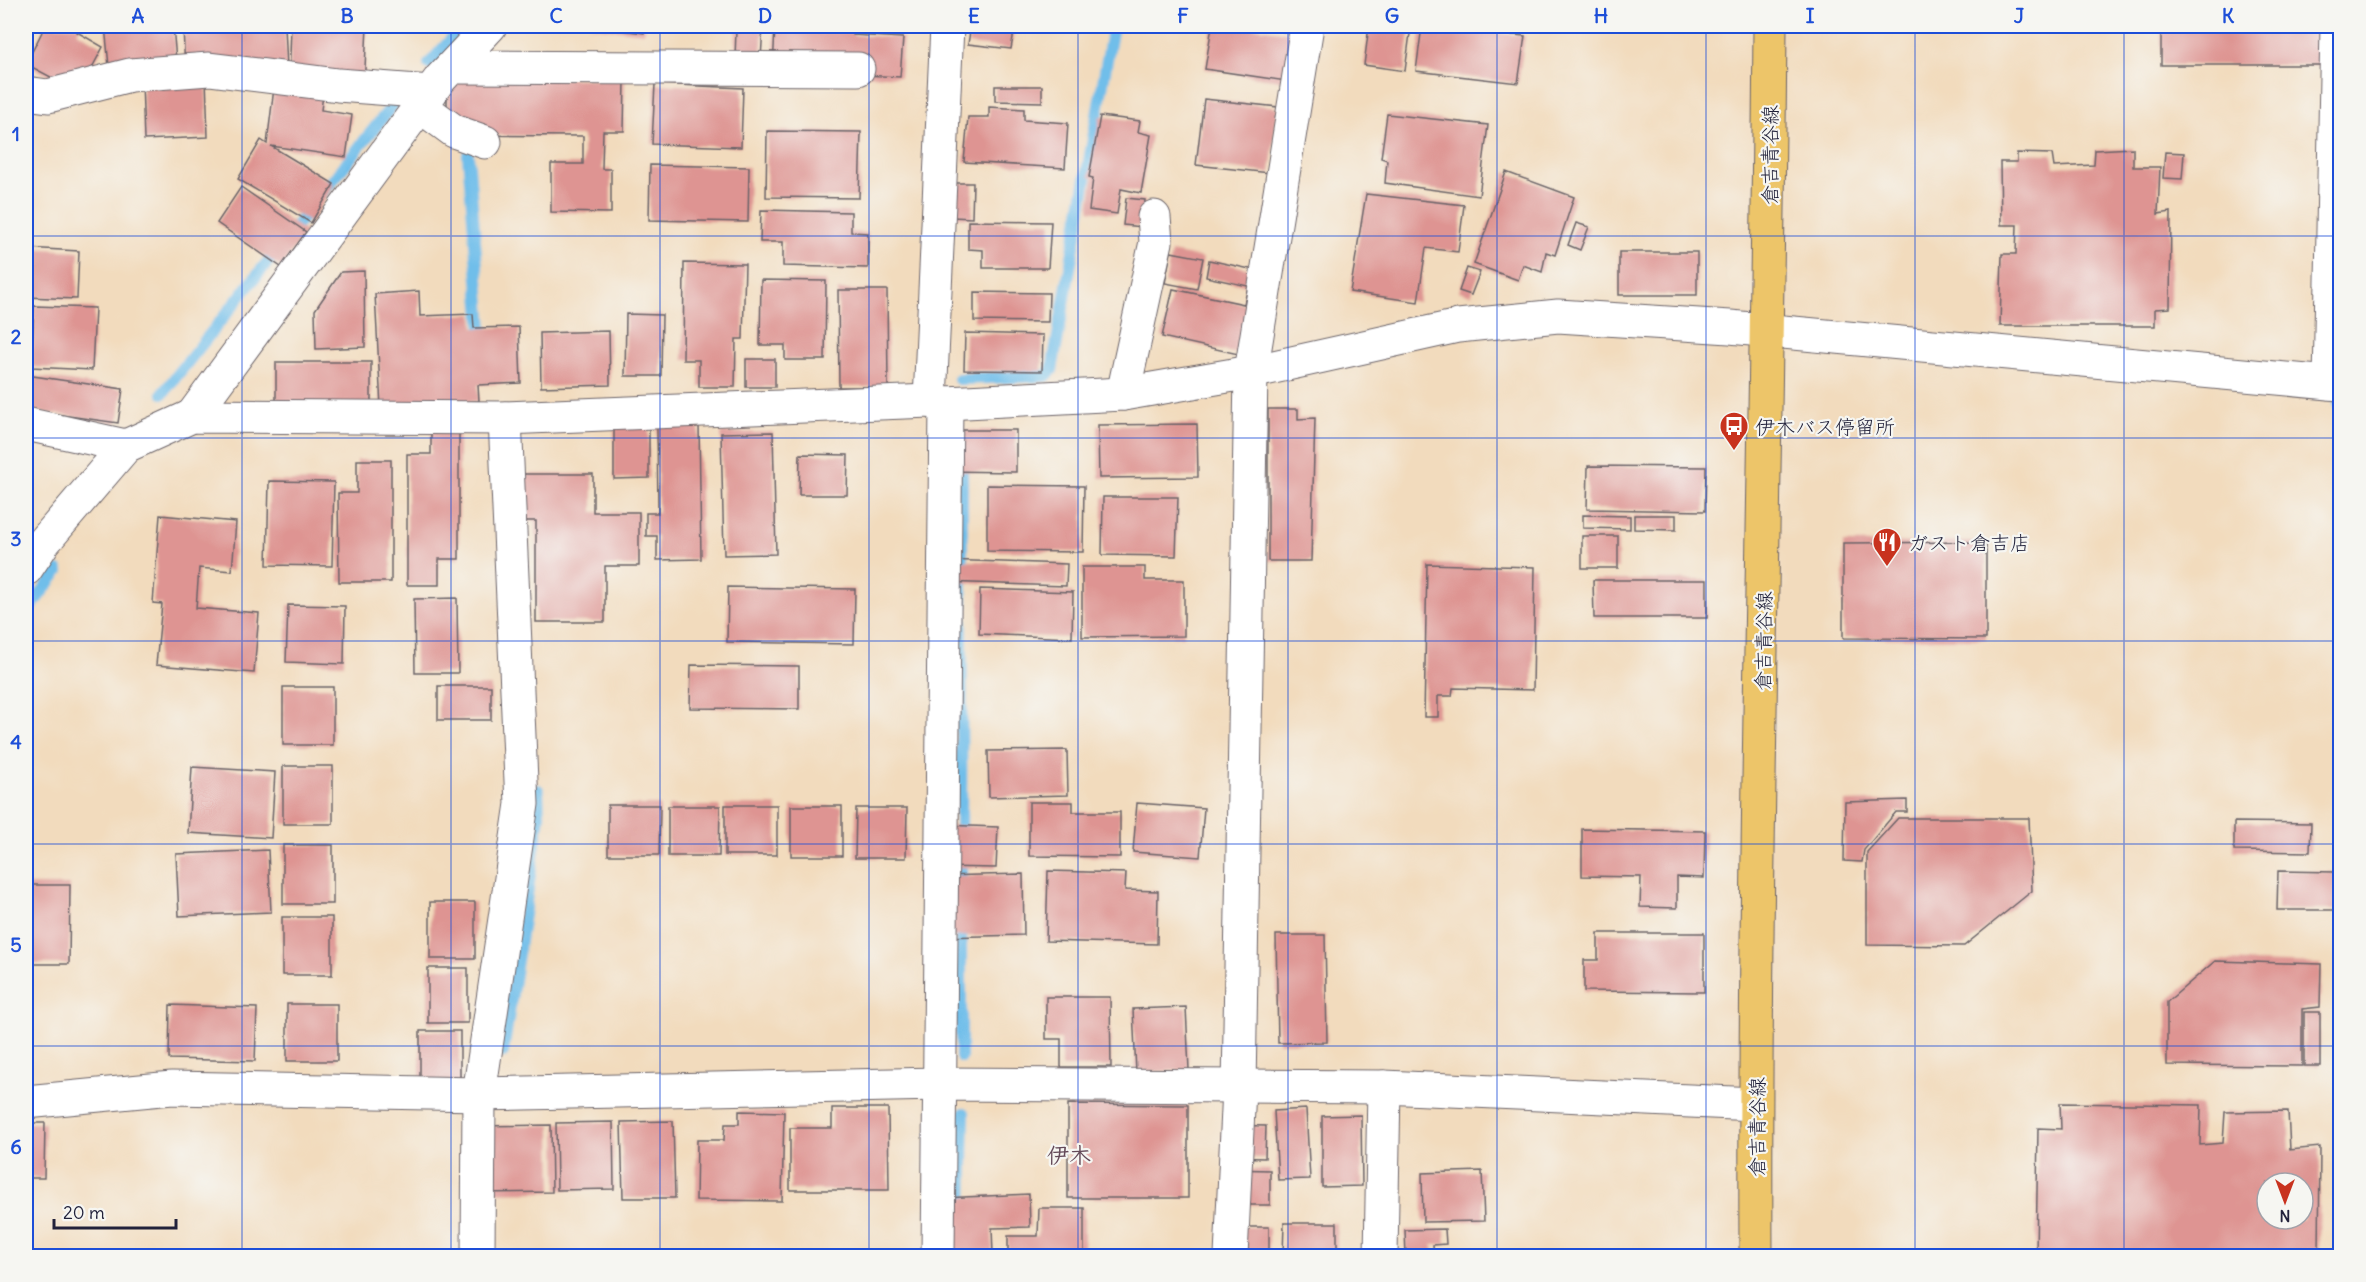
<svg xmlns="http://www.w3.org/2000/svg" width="2366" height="1282" viewBox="0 0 2366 1282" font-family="Delius,'Klee One',sans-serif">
<rect width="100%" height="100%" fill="#f6f6f2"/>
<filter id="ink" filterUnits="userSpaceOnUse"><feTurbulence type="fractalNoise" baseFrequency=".0167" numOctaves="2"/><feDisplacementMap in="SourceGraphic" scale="12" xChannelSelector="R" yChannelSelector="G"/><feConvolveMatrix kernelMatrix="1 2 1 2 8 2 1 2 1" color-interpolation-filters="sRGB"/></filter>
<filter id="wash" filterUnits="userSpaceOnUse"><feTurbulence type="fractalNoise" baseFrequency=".008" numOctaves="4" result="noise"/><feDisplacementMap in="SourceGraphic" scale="24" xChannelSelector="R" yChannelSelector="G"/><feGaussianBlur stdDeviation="1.35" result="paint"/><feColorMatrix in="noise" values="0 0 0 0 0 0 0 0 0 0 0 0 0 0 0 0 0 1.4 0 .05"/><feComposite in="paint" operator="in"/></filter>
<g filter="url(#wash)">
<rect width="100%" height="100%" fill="#f2dbbd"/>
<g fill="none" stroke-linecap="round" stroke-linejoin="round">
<g stroke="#6fbeea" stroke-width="12">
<path d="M 429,64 L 463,26"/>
<path d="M 468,155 L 483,342"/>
<path d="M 959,379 L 1046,376 L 1052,370 L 1113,26"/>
<path d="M 163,393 L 396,101"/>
<path d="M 2339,402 L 2340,406"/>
<path d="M 26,613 L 58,571"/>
<path d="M 961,889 L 962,457"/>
<path d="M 503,1052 L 539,816 L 538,790"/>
<path d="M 961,1057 L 961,922"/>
<path d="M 962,1214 L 964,1113"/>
</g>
</g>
<g id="blocks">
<g fill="#de9492" fill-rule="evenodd">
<path d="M 45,26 L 81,26 L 77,32 L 103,47 L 79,92 L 26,64 Z"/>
<path d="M 105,26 L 173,26 L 176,60 L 109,66 Z"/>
<path d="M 183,26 L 285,26 L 287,67 L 185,72 Z"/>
<path d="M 291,26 L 367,26 L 364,89 L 289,86 Z"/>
<path d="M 588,26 L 645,26 L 644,33 Z"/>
<path d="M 716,26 L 763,26 L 761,59 L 735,58 L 736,30 L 715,30 Z"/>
<path d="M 775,26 L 854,26 L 853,35 L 903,38 L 900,77 L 773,70 Z"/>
<path d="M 971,26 L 1015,26 L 1011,49 L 968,44 Z"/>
<path d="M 1212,26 L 1244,26 L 1294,33 L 1286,81 L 1205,69 Z"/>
<path d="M 1369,26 L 1411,26 L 1405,71 L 1364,65 Z"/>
<path d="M 1422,26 L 1483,26 L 1482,32 L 1525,36 L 1518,83 L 1416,71 Z"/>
<path d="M 2161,26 L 2255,26 L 2255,30 L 2322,28 L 2321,65 L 2161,65 Z"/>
<path d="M 206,78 L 208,137 L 144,140 L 142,81 Z"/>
<path d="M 447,78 L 625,79 L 624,131 L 603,131 L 602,169 L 611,169 L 611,213 L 551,212 L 551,164 L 583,164 L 583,136 L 447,135 Z"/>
<path d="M 655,84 L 743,88 L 741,147 L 652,144 Z"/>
<path d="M 995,86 L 1042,86 L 1042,102 L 995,101 Z"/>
<path d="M 274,88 L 323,95 L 321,110 L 352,115 L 346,157 L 271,146 L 334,184 L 311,223 L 238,179 L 261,140 L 267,144 Z"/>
<path d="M 1204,99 L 1278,107 L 1270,173 L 1196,165 Z"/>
<path d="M 989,107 L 1024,109 L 1024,120 L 1068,123 L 1065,168 L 964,162 L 968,117 L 989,117 Z"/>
<path d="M 1387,114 L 1488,125 L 1479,196 L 1385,183 L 1387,160 L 1381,158 Z"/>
<path d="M 1100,116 L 1140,121 L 1138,132 L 1151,135 L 1141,193 L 1121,189 L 1117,214 L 1089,210 L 1093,178 L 1089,177 Z"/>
<path d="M 767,131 L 861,132 L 859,198 L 766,197 Z"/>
<path d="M 2133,148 L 2133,167 L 2160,167 L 2158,214 L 2171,212 L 2170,308 L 2155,309 L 2155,326 L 2000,326 L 2002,254 L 2016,254 L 2017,225 L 2001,225 L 2000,162 L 2017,162 L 2017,153 L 2052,154 L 2054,167 L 2094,165 L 2095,150 Z"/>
<path d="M 2165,152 L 2184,153 L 2182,179 L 2163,178 Z"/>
<path d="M 650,165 L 749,167 L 748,222 L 649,220 Z"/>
<path d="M 1506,172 L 1574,197 L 1555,255 L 1546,252 L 1542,272 L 1523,265 L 1518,280 L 1474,264 Z"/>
<path d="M 953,183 L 973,183 L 972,218 L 952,217 Z"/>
<path d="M 241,187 L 306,232 L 281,267 L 217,223 Z"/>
<path d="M 1366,194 L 1464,205 L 1458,252 L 1426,248 L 1418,302 L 1350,292 Z"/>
<path d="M 1126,198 L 1145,200 L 1143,227 L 1123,225 Z"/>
<path d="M 761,210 L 851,212 L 851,232 L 868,233 L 868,268 L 783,266 L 783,242 L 760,242 Z"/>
<path d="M 968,221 L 1051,222 L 1048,268 L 983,268 L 983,250 L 968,249 Z"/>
<path d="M 1576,223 L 1589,227 L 1580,250 L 1568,245 Z"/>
<path d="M 26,248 L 79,251 L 77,299 L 26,297 Z"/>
<path d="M 1171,252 L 1203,258 L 1197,289 L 1165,283 Z"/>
<rect x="1619" y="252" width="78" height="43"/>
<path d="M 1209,260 L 1273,274 L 1238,354 L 1162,337 L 1173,289 L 1244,304 L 1248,286 L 1206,277 Z"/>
<path d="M 684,263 L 745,264 L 743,339 L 736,339 L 735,387 L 699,387 L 699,360 L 683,360 Z"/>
<path d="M 1467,268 L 1480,272 L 1471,295 L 1459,291 Z"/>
<path d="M 364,271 L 365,347 L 316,349 L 315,310 L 341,272 Z"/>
<path d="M 761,280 L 826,281 L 825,360 L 785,360 L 785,345 L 760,345 Z"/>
<path d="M 838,290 L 887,290 L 888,387 L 839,387 Z"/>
<path d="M 419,291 L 420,316 L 473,314 L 474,328 L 519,327 L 521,383 L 478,385 L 479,401 L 381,407 L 375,294 Z"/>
<path d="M 974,292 L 1049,293 L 1048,322 L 974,321 Z"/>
<path d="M 34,306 L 95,308 L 92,370 L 31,367 Z"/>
<path d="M 626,314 L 662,315 L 661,376 L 625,376 Z"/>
<path d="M 609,331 L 610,385 L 541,387 L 540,333 Z"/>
<path d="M 965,333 L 1043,335 L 1042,371 L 964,370 Z"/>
<rect x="746" y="359" width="29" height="28"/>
<rect x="276" y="362" width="95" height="45"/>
<path d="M 26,375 L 123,389 L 118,423 L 26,410 Z"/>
<path d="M 1268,409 L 1298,409 L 1298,419 L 1315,418 L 1311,561 L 1268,561 Z"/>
<path d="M 614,416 L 649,416 L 649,478 L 614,479 Z"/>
<path d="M 657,424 L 699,424 L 701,559 L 657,560 L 657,536 L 646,536 L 646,513 L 658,513 Z"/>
<path d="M 1197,424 L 1198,477 L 1099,478 L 1098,425 Z"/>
<path d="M 431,429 L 459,429 L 459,559 L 439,559 L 439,585 L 407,585 L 407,454 L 431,454 Z"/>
<path d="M 940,430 L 1016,430 L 1016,472 L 940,471 Z"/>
<path d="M 773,432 L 776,554 L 724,555 L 721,433 Z"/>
<path d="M 800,454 L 848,455 L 847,495 L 799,495 Z"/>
<path d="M 357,460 L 391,460 L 391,582 L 339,582 L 338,493 L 357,493 Z"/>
<path d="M 1588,466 L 1706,467 L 1705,511 L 1587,509 Z"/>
<path d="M 521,474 L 593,474 L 593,512 L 639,512 L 639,566 L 605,566 L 605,622 L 536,622 L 536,521 L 521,521 Z"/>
<path d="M 269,481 L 334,482 L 332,566 L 267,565 Z"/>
<path d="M 987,485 L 1084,486 L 1083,552 L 987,551 Z"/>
<path d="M 1103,497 L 1178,497 L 1176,556 L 1102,555 Z"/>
<path d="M 160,515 L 236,522 L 232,571 L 199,568 L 196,608 L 259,613 L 254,673 L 156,665 L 162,604 L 153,603 Z"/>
<path d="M 1583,515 L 1630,516 L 1630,529 L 1583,528 Z"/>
<path d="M 1634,515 L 1676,515 L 1676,530 L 1634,529 Z"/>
<rect x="1582" y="536" width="36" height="32"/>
<path d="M 1986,542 L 1986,639 L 1843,638 L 1843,543 Z"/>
<path d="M 944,560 L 1067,564 L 1066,586 L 943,582 Z"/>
<path d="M 1427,564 L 1535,567 L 1533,690 L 1453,688 L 1452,696 L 1438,696 L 1438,717 L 1424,717 Z"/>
<path d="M 1082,567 L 1145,567 L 1145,580 L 1184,580 L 1184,636 L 1082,637 Z"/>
<path d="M 1593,580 L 1707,580 L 1707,618 L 1594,618 Z"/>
<path d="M 728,587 L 855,589 L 854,644 L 727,642 Z"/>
<path d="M 980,589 L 1073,592 L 1072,638 L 979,634 Z"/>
<path d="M 457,598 L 458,673 L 415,673 L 414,599 Z"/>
<path d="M 288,605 L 345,606 L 344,664 L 286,662 Z"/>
<path d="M 691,665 L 799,666 L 799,709 L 690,708 Z"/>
<rect x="438" y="686" width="53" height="34"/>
<rect x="283" y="687" width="50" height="58"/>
<path d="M 1067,750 L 1068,795 L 989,797 L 988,751 Z"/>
<rect x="283" y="766" width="50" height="58"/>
<path d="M 192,767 L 275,772 L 271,838 L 188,833 Z"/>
<path d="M 1907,800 L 1907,812 L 1896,812 L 1864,850 L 1862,862 L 1844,861 L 1845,802 Z"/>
<path d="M 1029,802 L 1073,802 L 1073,812 L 1120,812 L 1120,857 L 1029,856 Z"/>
<path d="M 1137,803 L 1204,808 L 1200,857 L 1133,852 Z"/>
<path d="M 608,805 L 660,805 L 659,855 L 608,855 Z"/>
<rect x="725" y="805" width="52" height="50"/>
<path d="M 668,806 L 720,806 L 719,856 L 668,856 Z"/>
<rect x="791" y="806" width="51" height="50"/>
<path d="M 856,808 L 907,808 L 906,858 L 855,858 Z"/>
<path d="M 1898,818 L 2029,818 L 2032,891 L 1964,946 L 1867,945 L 1867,852 Z"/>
<path d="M 2234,822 L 2311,823 L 2310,852 L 2234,851 Z"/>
<path d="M 942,825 L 998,827 L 996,868 L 941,867 Z"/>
<path d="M 1582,829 L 1705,831 L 1704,878 L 1677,877 L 1677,908 L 1640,907 L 1641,877 L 1582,876 Z"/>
<rect x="283" y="845" width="50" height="59"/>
<path d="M 268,850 L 271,912 L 179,916 L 176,854 Z"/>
<path d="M 1048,871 L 1126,873 L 1125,890 L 1158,891 L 1157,944 L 1046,941 Z"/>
<path d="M 2278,871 L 2336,872 L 2336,910 L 2277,910 Z"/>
<path d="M 1023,874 L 1024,935 L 940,937 L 938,876 Z"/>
<path d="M 26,885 L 70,885 L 69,964 L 26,964 Z"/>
<rect x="430" y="902" width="45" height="57"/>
<rect x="282" y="917" width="50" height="58"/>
<path d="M 1598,933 L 1704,933 L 1704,992 L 1584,991 L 1584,960 L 1598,960 Z"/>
<path d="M 1276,935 L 1325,935 L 1327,1042 L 1278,1043 Z"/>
<path d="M 2215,961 L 2321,964 L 2320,1007 L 2302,1009 L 2302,1066 L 2167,1065 L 2167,1002 Z"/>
<rect x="428" y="968" width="40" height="55"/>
<path d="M 1046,997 L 1110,997 L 1111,1067 L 1061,1067 L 1061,1039 L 1046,1039 Z"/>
<rect x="287" y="1004" width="50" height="57"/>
<path d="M 170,1005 L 257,1008 L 255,1061 L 169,1059 Z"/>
<path d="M 1186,1007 L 1189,1070 L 1136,1072 L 1133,1009 Z"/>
<rect x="2304" y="1012" width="16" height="54"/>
<rect x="420" y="1031" width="40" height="55"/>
<path d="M 2060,1103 L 2201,1105 L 2200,1145 L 2223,1143 L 2225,1112 L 2288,1111 L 2290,1150 L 2320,1147 L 2319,1256 L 2036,1256 L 2038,1128 L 2061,1129 ZM 2267,1183 L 2303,1183 L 2303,1219 L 2267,1219 Z"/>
<path d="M 1068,1104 L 1188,1105 L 1188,1198 L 1068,1198 Z"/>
<path d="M 832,1108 L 888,1108 L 889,1190 L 790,1190 L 790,1128 L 832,1128 Z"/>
<path d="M 1306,1109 L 1310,1179 L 1278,1180 L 1274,1111 Z"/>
<path d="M 739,1111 L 784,1112 L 782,1201 L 696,1200 L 697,1140 L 724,1140 L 725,1124 L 739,1124 Z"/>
<path d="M 1361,1115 L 1362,1186 L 1322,1187 L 1322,1116 Z"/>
<path d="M 673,1121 L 675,1198 L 623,1198 L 621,1122 Z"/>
<path d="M 613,1122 L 614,1189 L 557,1190 L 556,1123 Z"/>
<path d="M 26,1123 L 45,1123 L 44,1178 L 26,1178 Z"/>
<path d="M 551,1125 L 552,1192 L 473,1193 L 472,1126 Z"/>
<path d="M 1223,1125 L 1266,1126 L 1265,1158 L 1222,1157 Z"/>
<path d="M 1226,1169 L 1270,1170 L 1270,1205 L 1226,1205 Z"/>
<path d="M 1482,1171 L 1484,1221 L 1423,1222 L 1422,1173 Z"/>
<path d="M 1029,1194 L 1030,1227 L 992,1228 L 993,1254 L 944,1256 L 942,1198 Z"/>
<path d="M 1039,1208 L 1084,1208 L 1084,1256 L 1008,1256 L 1008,1236 L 1038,1236 Z"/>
<path d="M 1284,1223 L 1337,1223 L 1337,1255 L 1283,1255 Z"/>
<rect x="1226" y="1227" width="43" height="29"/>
<path d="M 1445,1229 L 1446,1244 L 1433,1245 L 1434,1256 L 1406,1256 L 1405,1230 Z"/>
</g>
</g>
</g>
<g filter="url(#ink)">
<use href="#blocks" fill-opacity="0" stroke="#6b6368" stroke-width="1.5"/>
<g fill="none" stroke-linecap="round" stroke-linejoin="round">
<g stroke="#6b6368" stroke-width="35">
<g id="minor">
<path d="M 452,67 L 858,69"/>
<path d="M 26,93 L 48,96 L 130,75 L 209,69 L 338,85 L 431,92"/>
<path d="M 420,106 L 454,131 L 485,142"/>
<path d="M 2330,383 L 2337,26"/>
<path d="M 1123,394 L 1156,242 L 1154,217"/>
<path d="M 930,401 L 947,26"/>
<path d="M 192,416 L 440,79 L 490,26"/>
<path d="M 26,424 L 126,446"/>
<path d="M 26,569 L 44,542 L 126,446 L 192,416 L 505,418 L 930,401 L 946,403 L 1123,394 L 1251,372 L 1458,326 L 1558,316 L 1730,327 L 2340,384"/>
<path d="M 26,1102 L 172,1088 L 479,1094 L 938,1084 L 1384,1087 L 1755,1104"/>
<path d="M 478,1256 L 479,1094 L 522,804 L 505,418"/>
<path d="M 938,1256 L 946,403"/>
<path d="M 1231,1256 L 1239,1088 L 1251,372 L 1307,26"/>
<path d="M 1381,1256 L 1384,1087"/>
</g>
</g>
<g stroke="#6b6368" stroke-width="35">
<path id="major" d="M 1756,1256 C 1754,846 1767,436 1770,26"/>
</g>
<use href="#minor" stroke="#fff" stroke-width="33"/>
<use href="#major" stroke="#edc569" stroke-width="33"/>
</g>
</g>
<path fill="none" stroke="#1d4ed8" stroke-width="1.5" stroke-opacity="0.55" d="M 242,26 L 242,1256M 451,26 L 451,1256M 660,26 L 660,1256M 869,26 L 869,1256M 1078,26 L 1078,1256M 1288,26 L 1288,1256M 1497,26 L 1497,1256M 1706,26 L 1706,1256M 1915,26 L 1915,1256M 2124,26 L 2124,1256M 26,236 L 2340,236M 26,438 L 2340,438M 26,641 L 2340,641M 26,844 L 2340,844M 26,1046 L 2340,1046"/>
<defs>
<g id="bus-pin" transform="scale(1.5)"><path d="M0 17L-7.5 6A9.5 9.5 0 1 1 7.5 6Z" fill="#c8321e" stroke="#f6f6f2"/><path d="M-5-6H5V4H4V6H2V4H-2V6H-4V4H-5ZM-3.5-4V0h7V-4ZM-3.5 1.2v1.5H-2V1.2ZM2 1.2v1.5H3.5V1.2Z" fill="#fff"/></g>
<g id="restaurant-pin" transform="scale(1.5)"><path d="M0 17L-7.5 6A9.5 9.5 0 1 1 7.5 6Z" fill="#c8321e" stroke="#f6f6f2"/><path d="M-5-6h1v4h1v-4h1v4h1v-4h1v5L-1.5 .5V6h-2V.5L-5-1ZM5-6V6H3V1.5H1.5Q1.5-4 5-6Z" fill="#fff"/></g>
</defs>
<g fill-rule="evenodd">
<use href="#bus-pin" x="1734" y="426"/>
<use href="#restaurant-pin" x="1887" y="542"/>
</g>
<g text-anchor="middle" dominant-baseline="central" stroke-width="4.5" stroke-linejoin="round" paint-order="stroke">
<g font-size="20" fill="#22223b" stroke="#f6f6f2">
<text transform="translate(1769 155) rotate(-90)">倉吉青谷線</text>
<text transform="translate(1763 641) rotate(-89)">倉吉青谷線</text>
<text transform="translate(1756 1127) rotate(-90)">倉吉青谷線</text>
</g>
<g font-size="20" fill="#22223b" stroke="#f6f6f2" text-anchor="start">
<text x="1755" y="426">伊木バス停留所</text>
<text x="1908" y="542">ガスト倉吉店</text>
</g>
<g font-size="22" font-weight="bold" fill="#644a59" stroke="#f6f6f2">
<text x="1069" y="1155">伊木</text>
</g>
</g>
<rect width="2366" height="1282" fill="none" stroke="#f6f6f2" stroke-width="66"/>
<g transform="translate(2285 1201) rotate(180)"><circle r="28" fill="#f6f6f2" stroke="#a1a1a9" stroke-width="1.5"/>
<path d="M0-4.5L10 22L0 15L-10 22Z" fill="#c8321e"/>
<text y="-9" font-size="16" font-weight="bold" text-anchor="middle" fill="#22223b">N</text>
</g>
<path d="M54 1219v9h122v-9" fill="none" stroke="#22223b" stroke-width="3"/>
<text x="63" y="1219" font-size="18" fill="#22223b" stroke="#f6f6f2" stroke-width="4.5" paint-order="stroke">20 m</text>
<rect x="33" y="33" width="2300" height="1216" fill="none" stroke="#1d4ed8" stroke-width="2"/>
<g font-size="20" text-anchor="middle" font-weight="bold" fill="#1d4ed8">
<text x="138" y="23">A</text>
<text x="347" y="23">B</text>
<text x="556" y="23">C</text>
<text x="765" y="23">D</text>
<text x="974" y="23">E</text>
<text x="1183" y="23">F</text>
<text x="1392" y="23">G</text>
<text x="1601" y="23">H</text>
<text x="1810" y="23">I</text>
<text x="2019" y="23">J</text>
<text x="2228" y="23">K</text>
<text x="16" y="141">1</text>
<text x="16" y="344">2</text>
<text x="16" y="546">3</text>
<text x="16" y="749">4</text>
<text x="16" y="952">5</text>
<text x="16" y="1154">6</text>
</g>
</svg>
